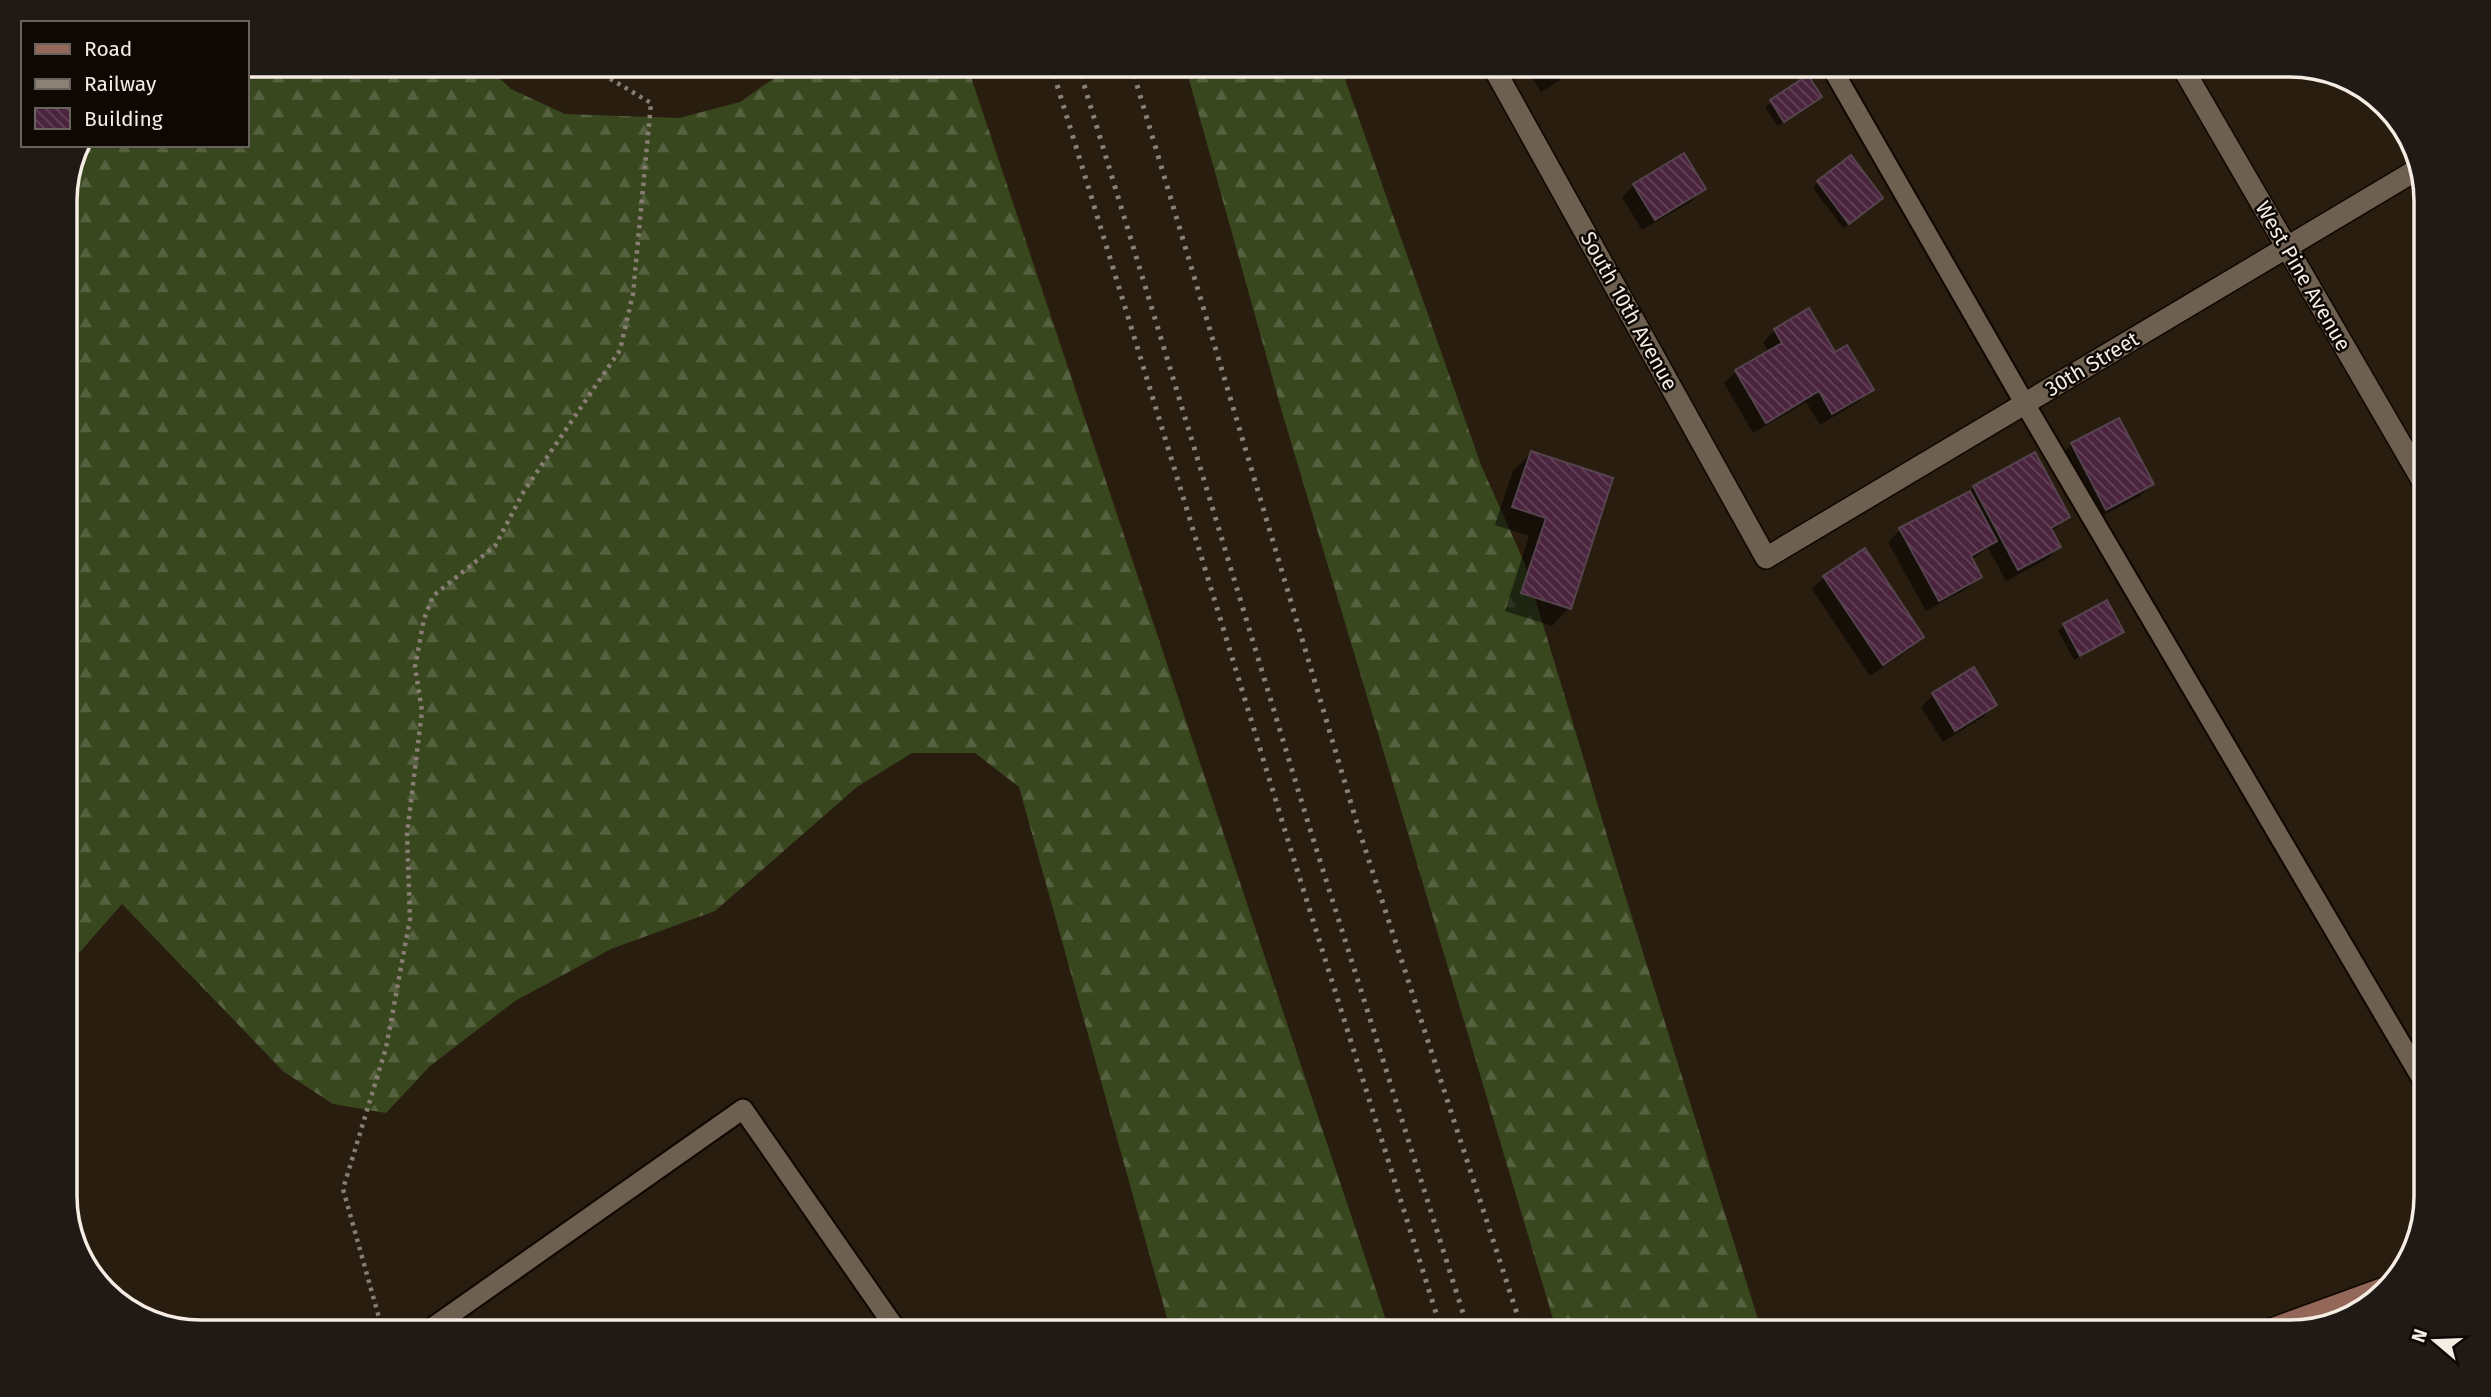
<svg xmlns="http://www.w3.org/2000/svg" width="2491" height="1397" viewBox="0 0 2491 1397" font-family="'Fira Sans',sans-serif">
<defs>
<pattern id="forest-firs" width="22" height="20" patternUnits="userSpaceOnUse" patternTransform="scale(1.75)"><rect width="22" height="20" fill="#39471f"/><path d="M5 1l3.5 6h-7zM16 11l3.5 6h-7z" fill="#56623f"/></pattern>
<pattern id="building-back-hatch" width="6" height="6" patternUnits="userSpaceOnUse" patternTransform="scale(1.75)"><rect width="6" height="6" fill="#4a233d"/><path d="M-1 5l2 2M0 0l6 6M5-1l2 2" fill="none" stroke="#654359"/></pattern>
</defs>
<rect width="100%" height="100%" fill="#291d0f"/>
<g fill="url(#forest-firs)">
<path d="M 247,65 L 485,65 L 511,89 L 565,114 L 679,118 L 740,102 L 793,65 L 967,65 L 1390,1332 L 1171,1332 L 1019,787 L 975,753 L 912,753 L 857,787 L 715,911 L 611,949 L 515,1001 L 430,1066 L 386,1113 L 333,1104 L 284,1072 L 122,904 L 65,969 L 65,193 L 78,145 L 247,145 Z"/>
<path d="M 1185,65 L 1340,65 L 1481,465 L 1524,562 L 1625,895 L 1762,1332 L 1557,1332 L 1282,412 Z"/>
</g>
<g fill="#0007">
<path d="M 1524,65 L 1583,65 L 1541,92 Z"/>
<path d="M 1808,77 L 1820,96 L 1778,126 L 1765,107 Z"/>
<path d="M 1818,182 L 1875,203 L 1843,228 L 1813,188 Z"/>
<path d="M 1634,185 L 1703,189 L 1692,201 L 1642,230 L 1622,197 Z"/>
<path d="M 1775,330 L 1835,355 L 1871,390 L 1859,401 L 1820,425 L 1806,402 L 1753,433 L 1724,383 L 1736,372 L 1769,353 L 1763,342 Z"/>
<path d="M 2072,444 L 2152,484 L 2140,496 L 2094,520 L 2060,456 Z"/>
<path d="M 1531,453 L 1569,608 L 1552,626 L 1505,611 L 1529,536 L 1495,525 L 1513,471 Z"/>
<path d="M 1974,487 L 2068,517 L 2051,532 L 2059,547 L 2047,559 L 2006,581 L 1988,548 L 1971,560 L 1980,576 L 1968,588 L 1926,611 L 1888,542 L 1900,530 L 1967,494 Z"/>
<path d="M 1824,577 L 1922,637 L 1910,649 L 1870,676 L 1812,589 Z"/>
<path d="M 2106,603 L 2121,631 L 2116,637 L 2074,660 L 2058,631 L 2064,626 Z"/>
<path d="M 1973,669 L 1995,705 L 1983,717 L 1943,742 L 1921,707 L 1933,695 Z"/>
</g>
<g fill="url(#building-back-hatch)" stroke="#55434e" stroke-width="2">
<path d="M 1553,65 L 1576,65 L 1560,75 Z"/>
<path d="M 1808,75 L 1822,97 L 1784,122 L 1770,100 Z"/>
<path d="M 1684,153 L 1706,189 L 1655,220 L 1633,184 Z"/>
<path d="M 1851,155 L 1883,198 L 1849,224 L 1817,181 Z"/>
<path d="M 1809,308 L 1835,352 L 1847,345 L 1874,390 L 1832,414 L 1819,391 L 1766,423 L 1735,370 L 1782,343 L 1774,329 Z"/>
<path d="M 2119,418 L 2154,484 L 2106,510 L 2071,443 Z"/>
<path d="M 1531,451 L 1613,478 L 1571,609 L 1521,593 L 1546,518 L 1512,507 Z"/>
<path d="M 2035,452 L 2070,517 L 2051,528 L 2061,547 L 2018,570 L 1973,486 Z"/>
<path d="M 1970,491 L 1997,541 L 1971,556 L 1982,577 L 1939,601 L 1899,528 Z"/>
<path d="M 1865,548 L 1924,637 L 1883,665 L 1823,576 Z"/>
<path d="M 2107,600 L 2124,632 L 2080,656 L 2063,624 Z"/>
<path d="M 1974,667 L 1997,705 L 1955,731 L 1932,693 Z"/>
</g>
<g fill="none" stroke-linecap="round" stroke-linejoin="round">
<g stroke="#110700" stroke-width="23">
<g id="service">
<path d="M 1830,65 L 2025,404 L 2426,1086"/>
<path d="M 426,1332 L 743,1109 L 898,1332"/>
</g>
</g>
<g stroke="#110700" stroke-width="24">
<g id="minor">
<path d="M 1492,65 L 1766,558 L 2418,169"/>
<path d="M 2181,65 L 2426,487"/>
</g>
</g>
<g stroke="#110700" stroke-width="24">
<path id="secondary" d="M 2263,1332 L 2384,1288"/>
</g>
<path stroke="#887d72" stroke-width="4.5" stroke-dasharray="3.5 5" stroke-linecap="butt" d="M 383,1332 L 343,1189 L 386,1048 L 410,919 L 407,834 L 422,711 L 415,667 L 424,619 L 433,596 L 495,546 L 524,491 L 620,350 L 633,294 L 651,103 L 587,65"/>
<use href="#service" stroke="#6e6050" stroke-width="19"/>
<use href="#minor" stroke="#6e6050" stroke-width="21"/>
<use href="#secondary" stroke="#946858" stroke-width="21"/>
<g stroke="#8c8176" stroke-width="5" stroke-dasharray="3.5 7" stroke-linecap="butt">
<path d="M 1051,65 L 1294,860 L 1442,1332"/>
<path d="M 1078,65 L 1309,826 L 1469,1332"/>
<path d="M 1131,65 L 1359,830 L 1523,1332"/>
</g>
</g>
<g text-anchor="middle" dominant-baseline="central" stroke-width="5" stroke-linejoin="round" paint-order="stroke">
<g font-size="21" fill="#f5ece3" stroke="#0d0804">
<text transform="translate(2303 276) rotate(60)">West Pine Avenue</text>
<text transform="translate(1629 311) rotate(61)">South 10th Avenue</text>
<text transform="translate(2092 364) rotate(-31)">30th Street</text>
</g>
</g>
<path d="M0 0H2491V1397H0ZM201 77H2290A124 124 0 0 1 2414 201V1196A124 124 0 0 1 2290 1320H201A124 124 0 0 1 77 1196V201A124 124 0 0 1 201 77Z" fill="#201a16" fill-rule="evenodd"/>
<path fill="none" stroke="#f5ece3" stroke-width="3.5" d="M201 77H2290A124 124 0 0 1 2414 201V1196A124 124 0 0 1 2290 1320H201A124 124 0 0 1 77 1196V201A124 124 0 0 1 201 77Z"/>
<rect x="21" y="21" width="228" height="126" fill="#0d0804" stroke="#6a635d" stroke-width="2"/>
<rect x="35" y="44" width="35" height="10" fill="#946858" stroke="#6a635d" stroke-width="2"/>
<text x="84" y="56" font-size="21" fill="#f5ece3">Road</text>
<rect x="35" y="79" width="35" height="10" fill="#8c8176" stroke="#6a635d" stroke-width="2"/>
<text x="84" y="91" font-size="21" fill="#f5ece3">Railway</text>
<rect x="35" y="108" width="35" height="21" fill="url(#building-back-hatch)" stroke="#6a635d" stroke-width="2"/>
<text x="84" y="126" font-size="21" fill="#f5ece3">Building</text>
<g transform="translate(2435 1341) rotate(289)" stroke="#0d0804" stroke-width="5" paint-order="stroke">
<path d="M0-5L12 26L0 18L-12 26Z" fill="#f5ece3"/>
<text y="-10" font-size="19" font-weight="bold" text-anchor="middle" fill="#f5ece3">N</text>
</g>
</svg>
